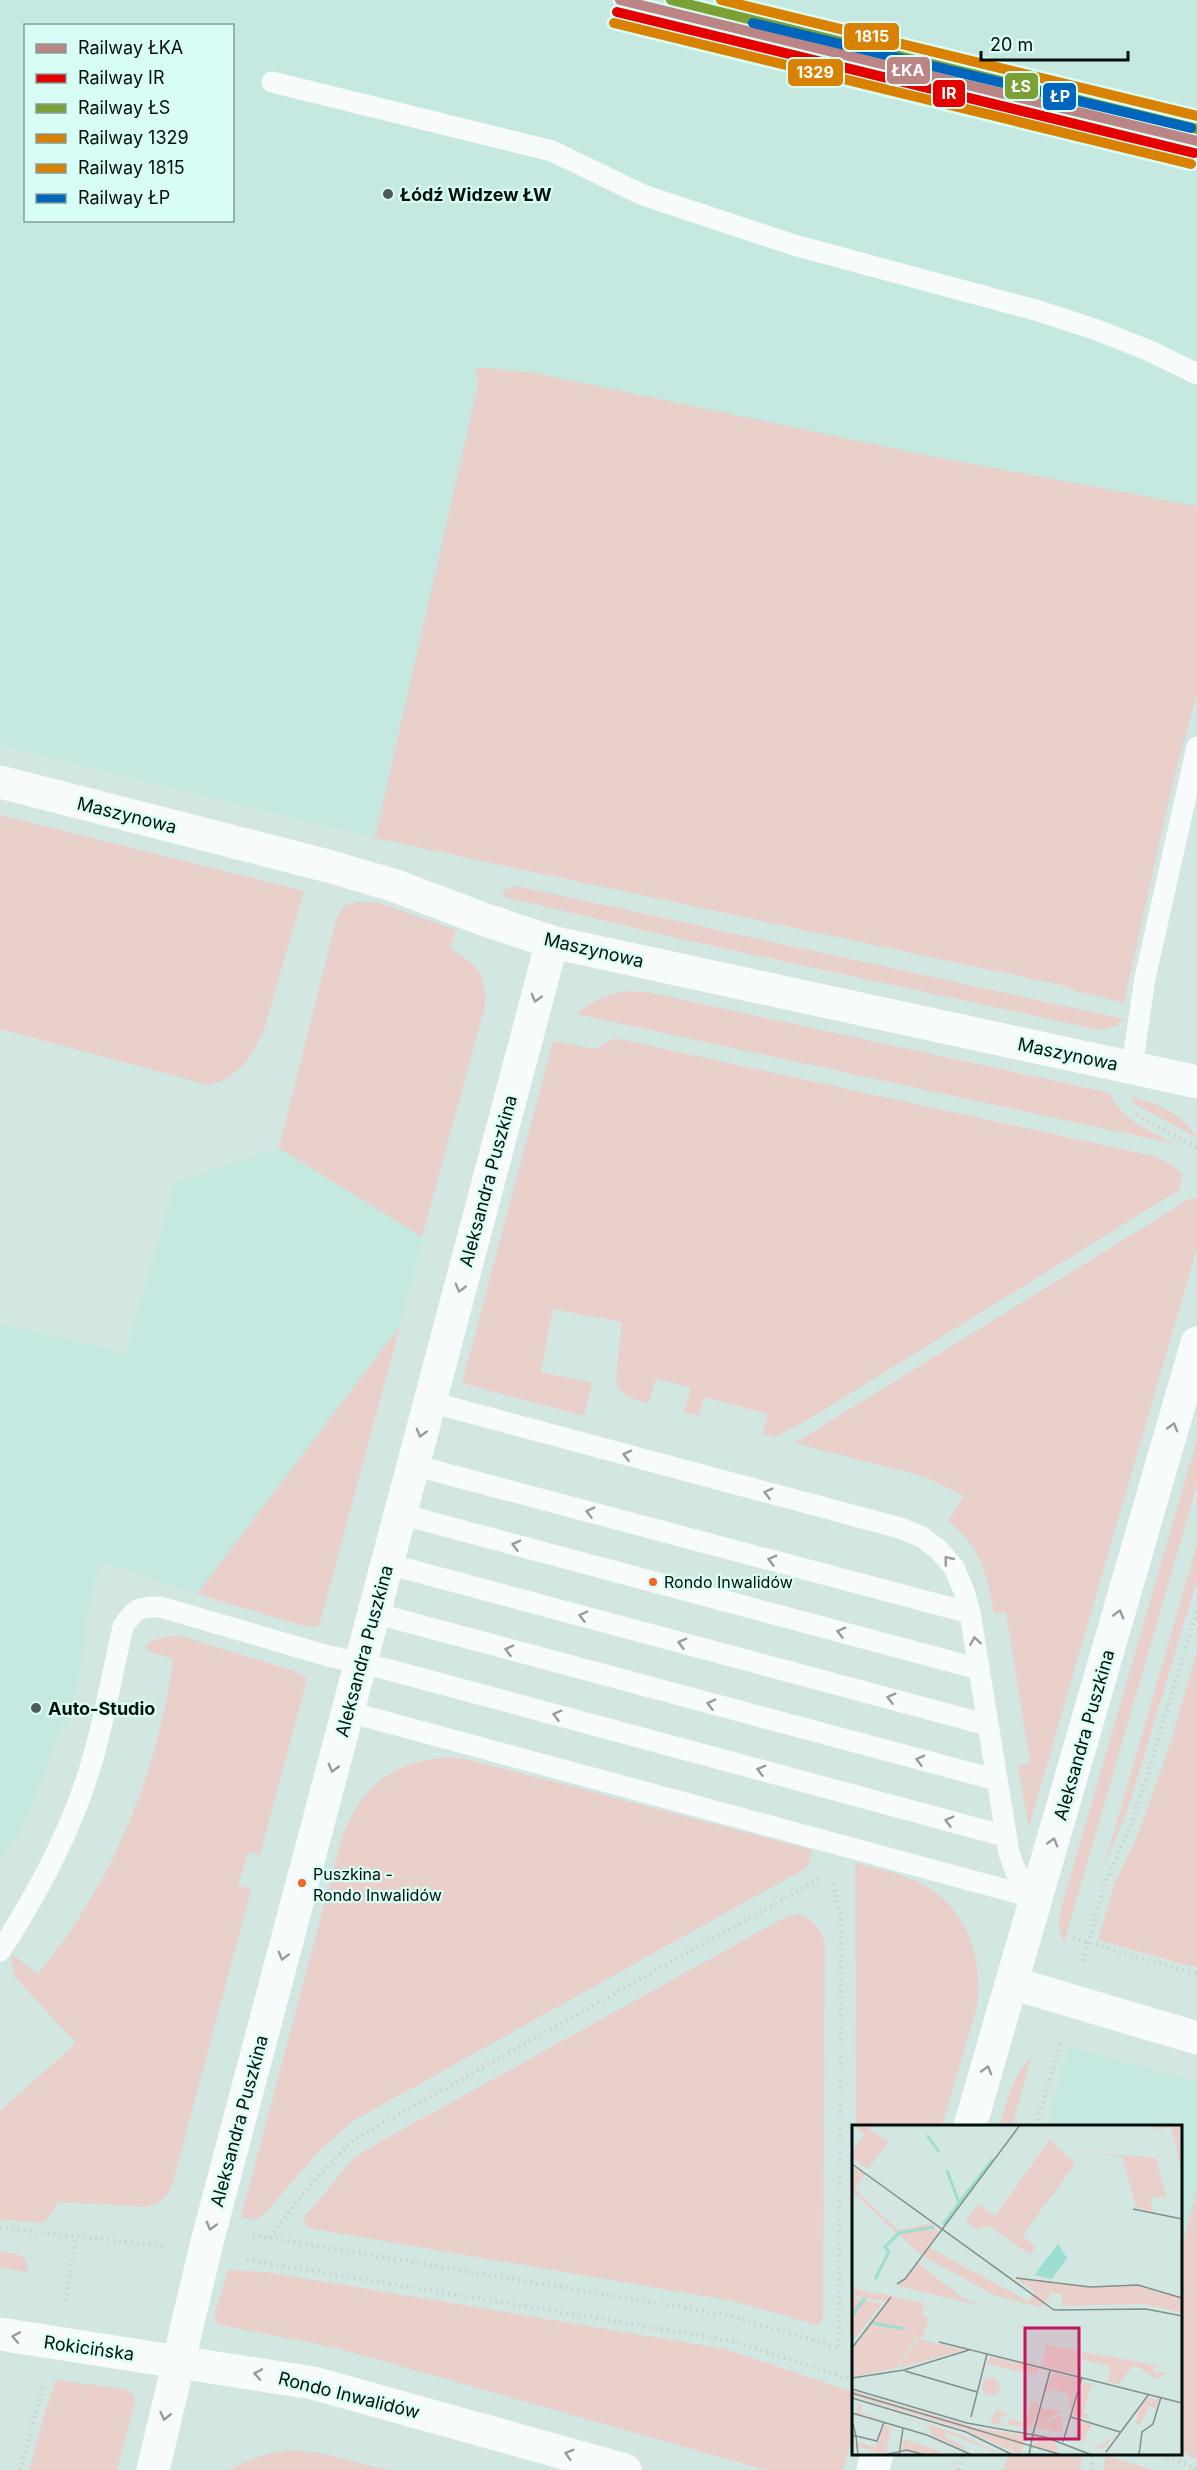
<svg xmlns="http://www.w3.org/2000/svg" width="1197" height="2470" viewBox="0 0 1197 2470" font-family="Inter,sans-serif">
<rect width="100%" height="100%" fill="#d3e7e2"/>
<g fill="#c5e8e0" fill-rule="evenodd">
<path d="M 0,0 L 1197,0 L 1197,543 L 479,385 L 375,838 L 0,745 ZM 26,26 L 232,26 L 232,220 L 26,220 Z"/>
<path d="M 279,1148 L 422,1237 L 400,1326 L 197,1594 L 100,1561 L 88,1608 L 83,1656 L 67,1726 L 62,1725 L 35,1798 L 15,1839 L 0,1862 L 0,1324 L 126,1353 L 175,1183 Z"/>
<path d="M 1069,2047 L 1197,2081 L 1197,2190 L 1181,2252 L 1180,2126 L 1047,2126 Z"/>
</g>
<g fill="#ead0ca">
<path d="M 476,367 L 535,373 L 930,456 L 1197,506 L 1197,694 L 1173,782 L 1124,1003 L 1076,991 L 1066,986 L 375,838 L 478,385 Z"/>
<path d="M 0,815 L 304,891 L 264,1030 L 253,1052 L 242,1067 L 224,1080 L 209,1085 L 0,1029 Z"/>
<path d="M 517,886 L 1124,1019 L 1117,1026 L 1099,1030 L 659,934 L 502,896 L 504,890 Z"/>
<path d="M 358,902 L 377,902 L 456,930 L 450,948 C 476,965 487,972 485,1006 L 422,1237 L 279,1148 L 337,917 L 344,906 Z"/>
<path d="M 628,991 L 647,992 L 1110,1093 C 1122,1120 1149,1131 1175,1144 L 576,1014 C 593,1001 607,993 628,991 Z"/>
<path d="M 615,1038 L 1153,1156 L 1171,1164 L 1182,1174 L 1179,1190 L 804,1422 L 774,1437 L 763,1434 L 768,1414 L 704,1397 L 699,1416 L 684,1412 L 691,1388 L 656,1378 L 649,1403 C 634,1399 620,1398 616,1381 L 622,1322 L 553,1309 L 541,1372 L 592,1383 L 584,1416 L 462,1383 L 553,1041 L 596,1049 Z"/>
<path d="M 1131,1097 C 1159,1103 1181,1114 1197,1138 L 1135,1104 Z"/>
<path d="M 1191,1198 L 1197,1199 L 1197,1248 L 1030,1823 L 1028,1824 L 1018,1765 L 1030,1763 L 1006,1612 L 994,1613 C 986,1573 982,1548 948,1521 L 964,1496 L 932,1480 L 915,1474 L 795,1443 Z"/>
<path d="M 400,1326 L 319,1626 L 307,1627 L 197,1594 Z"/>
<path d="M 1197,1439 L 1197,1485 L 1064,1943 L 1059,1931 L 1060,1912 Z"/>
<path d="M 1197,1544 L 1197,1580 L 1142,1763 L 1126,1814 L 1104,1866 Z"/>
<path d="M 168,1636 L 181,1636 L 294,1671 L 307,1679 L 260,1855 L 248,1852 L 238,1885 L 251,1890 L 172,2186 C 167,2198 160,2203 147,2207 L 59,2202 L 44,2223 L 0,2220 L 0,2111 L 76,2043 L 14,1976 L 11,1953 L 38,1974 C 111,1886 159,1771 173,1659 L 149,1651 L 145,1646 L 154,1640 Z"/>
<path d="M 1197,1650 L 1197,1968 L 1098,1940 L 1114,1885 L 1139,1832 L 1171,1741 Z"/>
<path d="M 455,1757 L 475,1761 L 812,1850 L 808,1867 L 355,2120 L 320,2150 L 265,2213 L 256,2220 L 241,2217 L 342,1837 C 363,1782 397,1759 455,1757 Z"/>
<path d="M 855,1863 C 876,1868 898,1873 918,1882 C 966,1904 984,1957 977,2007 L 942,2126 L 856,2126 Z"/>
<path d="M 798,1914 C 814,1919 819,1927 825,1943 L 823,2318 L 817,2325 L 733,2301 L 308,2228 L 304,2223 L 305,2216 L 353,2159 L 369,2148 L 784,1918 Z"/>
<path d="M 1032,2056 L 1012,2126 L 1000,2126 C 1007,2100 1012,2076 1032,2056 Z"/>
<path d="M 1197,2189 L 1197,2460 L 1181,2452 L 1181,2250 Z"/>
<path d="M 0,2252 L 17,2254 L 26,2259 L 28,2272 L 0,2268 Z"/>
<path d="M 228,2270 L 266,2272 L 726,2349 L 853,2392 L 853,2434 L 843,2470 L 766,2470 L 337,2348 L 216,2324 L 215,2313 Z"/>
<path d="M 56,2380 L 125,2389 L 133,2394 L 135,2401 L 117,2470 L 29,2470 L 45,2412 Z"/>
<path d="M 291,2450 L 321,2453 L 387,2470 L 230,2470 C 250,2458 268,2453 291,2450 Z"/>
<path d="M 1009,2454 L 1082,2454 L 1080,2470 L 1003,2470 Z"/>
<path d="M 1105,2455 L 1152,2470 L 1104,2470 Z"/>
</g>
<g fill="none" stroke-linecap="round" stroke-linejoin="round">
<g stroke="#cbd1cf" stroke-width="4" stroke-dasharray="1.5 4.5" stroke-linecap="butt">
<path d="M 1137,1115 L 1197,1148"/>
<path d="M 1073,1938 L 1197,1974"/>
<path d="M 1083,1961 L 1105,1883 L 1131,1825 L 1146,1780 L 1197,1610"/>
<path d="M 1036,2126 L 1061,2041"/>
<path d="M 0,2228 L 163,2246"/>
<path d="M 253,2235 L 270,2238 C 294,2203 322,2170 353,2140 L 821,1878"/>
<path d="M 270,2238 L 731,2316 L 839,2348 L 841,1916 L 833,1882"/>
<path d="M 247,2260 L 728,2340 L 854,2380"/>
<path d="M 65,2301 L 76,2238"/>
<path d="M 1162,2454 L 1197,2469"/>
<path d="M 20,2470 L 44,2384"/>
<path d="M 959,2470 L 963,2454"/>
<path d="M 1091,2470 L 1093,2454"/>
</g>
<g stroke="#f8fbfb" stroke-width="21">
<path d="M 272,82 L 552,151 L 643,195 L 794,245 L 1039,311 L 1097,330 L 1150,351 L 1197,374"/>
<path d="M 1132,1067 L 1145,978 L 1197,747"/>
<path d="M 430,1402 L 900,1528 L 922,1537 L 939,1550 L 954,1568 L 964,1591 L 970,1613 L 1009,1853 L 1016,1872 L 1036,1898"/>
<path d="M 413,1465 L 970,1613"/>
<path d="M 400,1514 L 979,1669"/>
<path d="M 388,1564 L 988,1725"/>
<path d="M 374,1613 L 997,1780"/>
<path d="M 349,1712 L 1036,1898"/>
<path d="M 0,1951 C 31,1904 59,1853 79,1800 C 100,1746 110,1683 123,1627 C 134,1609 140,1606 160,1607 L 325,1655 L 386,1669 L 1005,1836"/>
</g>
<g stroke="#f8fbfb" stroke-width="33">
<path d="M 0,782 L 328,866 L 393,885 L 483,919 L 552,942"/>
<path d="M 1012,1983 L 1197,2038"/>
</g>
<g stroke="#f8fbfb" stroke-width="33">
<path d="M 970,2126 L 1197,1343"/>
<path d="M 0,2334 L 313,2383 L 625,2470"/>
<path d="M 153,2470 L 207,2242 L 552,942 L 1197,1082"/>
<path d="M 873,2470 L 877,2454"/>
</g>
<g stroke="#d8fdf4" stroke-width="15">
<path id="rail-1" d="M 620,0 L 1197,141"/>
</g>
<g stroke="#d8fdf4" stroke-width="15">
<path id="rail-2" d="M 617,12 L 1194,153"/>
</g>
<g stroke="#d8fdf4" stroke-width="15">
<path id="rail-3" d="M 671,0 L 1197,129"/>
</g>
<g stroke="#d8fdf4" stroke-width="15">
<path id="rail-4" d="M 614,23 L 1191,164"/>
</g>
<g stroke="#d8fdf4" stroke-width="15">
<path id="rail-5" d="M 721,0 L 1197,116"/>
</g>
<g stroke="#d8fdf4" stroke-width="15">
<path id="rail-6" d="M 753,23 L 1191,128"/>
</g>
<use href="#rail-1" stroke="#bb8485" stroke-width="10"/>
<use href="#rail-2" stroke="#e50000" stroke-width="10"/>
<use href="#rail-3" stroke="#7ba036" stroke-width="10"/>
<use href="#rail-4" stroke="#d98102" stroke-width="10"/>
<use href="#rail-5" stroke="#d98102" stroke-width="10"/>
<use href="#rail-6" stroke="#0065bd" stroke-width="10"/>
</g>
<defs><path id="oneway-chevron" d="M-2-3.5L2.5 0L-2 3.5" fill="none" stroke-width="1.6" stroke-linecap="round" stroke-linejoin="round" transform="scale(1.5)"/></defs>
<g stroke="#969d9b">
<use href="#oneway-chevron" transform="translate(536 998) rotate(105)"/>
<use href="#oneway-chevron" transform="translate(460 1288) rotate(105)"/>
<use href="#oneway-chevron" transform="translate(1173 1427) rotate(-74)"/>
<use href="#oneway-chevron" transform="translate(421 1433) rotate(105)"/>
<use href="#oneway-chevron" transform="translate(627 1455) rotate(-165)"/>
<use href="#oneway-chevron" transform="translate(768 1493) rotate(-165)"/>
<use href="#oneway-chevron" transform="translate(590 1512) rotate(-165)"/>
<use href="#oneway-chevron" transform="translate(516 1545) rotate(-165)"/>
<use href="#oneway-chevron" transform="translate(772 1560) rotate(-165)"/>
<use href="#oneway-chevron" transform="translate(948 1560) rotate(-129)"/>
<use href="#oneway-chevron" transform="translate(1119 1614) rotate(-74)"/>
<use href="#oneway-chevron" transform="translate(583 1616) rotate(-165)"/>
<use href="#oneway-chevron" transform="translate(841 1632) rotate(-165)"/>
<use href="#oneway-chevron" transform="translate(975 1641) rotate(-99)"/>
<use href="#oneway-chevron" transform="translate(682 1643) rotate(-165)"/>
<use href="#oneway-chevron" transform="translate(509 1650) rotate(-165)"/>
<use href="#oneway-chevron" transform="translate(891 1698) rotate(-165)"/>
<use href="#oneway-chevron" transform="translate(711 1704) rotate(-165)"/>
<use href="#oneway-chevron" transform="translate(557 1715) rotate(-165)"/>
<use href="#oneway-chevron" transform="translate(920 1760) rotate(-165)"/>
<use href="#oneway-chevron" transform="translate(333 1768) rotate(105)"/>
<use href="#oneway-chevron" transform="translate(761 1770) rotate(-165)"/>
<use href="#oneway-chevron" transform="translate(949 1821) rotate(-165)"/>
<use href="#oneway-chevron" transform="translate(1053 1842) rotate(-74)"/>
<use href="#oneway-chevron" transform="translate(283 1956) rotate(105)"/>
<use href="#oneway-chevron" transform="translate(987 2070) rotate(-74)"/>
<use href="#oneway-chevron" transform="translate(211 2226) rotate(105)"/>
<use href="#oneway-chevron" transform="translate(16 2337) rotate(-169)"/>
<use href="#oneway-chevron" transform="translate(258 2374) rotate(-170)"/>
<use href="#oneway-chevron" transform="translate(165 2416) rotate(103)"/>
<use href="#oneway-chevron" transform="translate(569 2454) rotate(-164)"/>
</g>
<g fill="#4c5b57" stroke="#d8fdf4" stroke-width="2">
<circle cx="388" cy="194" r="6"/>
<circle cx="36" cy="1708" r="6"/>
</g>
<g fill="#f26522" stroke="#d8fdf4" stroke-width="2">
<circle cx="653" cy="1582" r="5"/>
<circle cx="302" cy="1883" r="5"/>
</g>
<g text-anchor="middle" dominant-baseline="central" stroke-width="4.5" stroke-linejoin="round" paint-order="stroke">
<g font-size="16" fill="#030f0c" stroke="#d8fdf4" text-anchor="start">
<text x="664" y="1582">Rondo Inwalidów</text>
<text x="313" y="1874">Puszkina -<tspan x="313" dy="21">Rondo Inwalidów</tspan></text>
</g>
<g font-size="18" font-weight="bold" fill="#030f0c" stroke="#d8fdf4" text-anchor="start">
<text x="400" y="194">Łódź Widzew ŁW</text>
<text x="48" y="1708">Auto-Studio</text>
</g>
<g font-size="18" fill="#030f0c" stroke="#d8fdf4">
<text transform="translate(127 815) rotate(14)">Maszynowa</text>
<text transform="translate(594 950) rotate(13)">Maszynowa</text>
<text transform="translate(1068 1054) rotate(12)">Maszynowa</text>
<text transform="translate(488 1181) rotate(-75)">Aleksandra Puszkina</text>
<text transform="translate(364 1651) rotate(-75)">Aleksandra Puszkina</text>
<text transform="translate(1084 1735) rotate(-74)">Aleksandra Puszkina</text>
<text transform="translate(239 2121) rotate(-75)">Aleksandra Puszkina</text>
<text transform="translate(89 2348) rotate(8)">Rokicińska</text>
<text transform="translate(349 2395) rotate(14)">Rondo Inwalidów</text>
</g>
</g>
<g transform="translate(852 2125)">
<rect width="330" height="330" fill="#d3e7e2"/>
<path d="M 3,0 L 19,0 L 17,4 L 37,17 L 16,44 L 0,33 L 0,26 L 12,10 ZM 299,0 L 330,0 L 330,46 L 319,2 L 304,5 ZM 198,14 L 223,39 L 170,111 L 184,122 L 178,130 L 137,101 L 125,104 L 113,96 L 126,79 L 143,91 ZM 215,26 L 304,33 L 314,72 L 298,72 L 301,87 L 284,82 L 270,32 ZM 0,40 L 13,49 L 3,64 L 46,105 L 79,98 L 87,107 L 76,122 L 176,176 L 183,167 L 162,152 L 238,162 L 286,160 L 330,173 L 330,188 L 291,179 L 210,181 L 210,170 L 199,167 L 196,176 L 188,182 L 144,171 L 69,130 L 0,67 ZM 65,137 L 108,171 L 128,181 L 46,161 ZM 0,163 L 72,178 L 70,191 L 77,193 L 71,212 L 67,214 L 113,225 L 46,243 L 66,214 L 53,201 L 64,214 L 44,243 L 0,252 L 0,226 L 34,177 L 0,170 ZM 0,172 L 30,179 L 0,217 ZM 194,220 L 229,226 L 223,249 L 190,241 ZM 230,227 L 283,236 L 324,246 L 301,242 L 303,248 L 317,248 L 304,254 L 282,239 L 267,259 L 252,256 L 256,256 L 258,241 L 231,235 ZM 139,231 L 187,243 L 185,250 L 134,239 ZM 201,248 L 225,253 L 227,254 L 219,285 L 216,270 L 201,263 L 199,267 L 194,265 ZM130 262a9 9 0 1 1 18 0a9 9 0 1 1-18 0ZM 230,258 L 246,259 L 239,261 L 231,288 L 237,290 L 236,294 L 222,290 L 222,287 L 221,290 ZM 0,266 L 126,303 L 173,310 L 169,330 L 114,305 L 0,271 ZM 297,272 L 306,275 L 304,284 L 298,281 L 288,300 L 284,299 L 286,290 L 283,289 ZM 180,277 L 187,279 L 180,302 L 138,299 L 144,284 L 159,291 L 150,290 L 147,299 L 155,300 L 157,293 L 172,299 ZM 6,280 L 88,303 L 114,312 L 151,330 L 95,308 L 93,312 L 115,323 L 113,325 L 79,310 L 77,301 L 10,281 L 8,287 L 31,295 L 4,288 ZM 190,283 L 210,286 L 184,303 L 188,286 ZM 210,290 L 210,308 L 187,303 L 190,300 ZM 227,296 L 240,300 L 231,315 L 247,322 L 265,308 L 250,325 L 223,312 ZM 32,300 L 44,305 L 39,304 L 34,325 L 38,326 L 29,329 L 5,321 L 4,317 L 5,312 L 5,317 L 24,322 ZM 188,313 L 204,318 L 206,328 L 180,321 ZM 52,314 L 85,325 L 94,330 L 49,326 Z" fill="#ead0ca"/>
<path d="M 206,119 L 215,133 L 200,154 L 182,150 Z" fill="#9cded0"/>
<path fill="none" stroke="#9cded0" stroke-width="3" d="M 75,10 L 87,27M 107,78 L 141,34M 91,100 L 107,78 L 95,45M 23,154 L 37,127 L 33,122 L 47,108 L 82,102M 0,190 L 13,173M 21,198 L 51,204"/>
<path fill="none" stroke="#80918c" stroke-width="1.5" d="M 0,39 L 202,185 L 294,184 L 330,191M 281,84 L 330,94M 164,153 L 238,162 L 286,160 L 330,173M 45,159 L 53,154 L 168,0M 87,217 L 330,278M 0,223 L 39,172M 53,246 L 125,267M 0,253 L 52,245 L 117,225M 0,264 L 115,298 L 193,312 L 240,330M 0,268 L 210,330M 0,273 L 114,307 L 161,330M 0,288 L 75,310 L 120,330M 119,292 L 135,229M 219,292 L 268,307M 0,295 L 4,311 L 0,311M 181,309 L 198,246M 211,317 L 230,252M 254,327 L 297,269M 6,330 L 4,311 L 25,316 L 32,297M 32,330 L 55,325 L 73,330M 47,330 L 51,303M 177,330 L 181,309M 287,330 L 290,307 L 301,299 L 309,272"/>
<path fill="#c2185b" fill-opacity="0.15" stroke="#c2185b" stroke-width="3" d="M 173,203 L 227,203 L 227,314 L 173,314 Z"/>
<rect width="330" height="330" fill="none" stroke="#030f0c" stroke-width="3"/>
</g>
<g stroke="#d8fdf4" stroke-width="2">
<rect x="843" y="22" width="57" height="29" rx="6" fill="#d98102"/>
<rect x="886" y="56" width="45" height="29" rx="6" fill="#bb8485"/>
<rect x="787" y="58" width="57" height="29" rx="6" fill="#d98102"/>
<rect x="1004" y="72" width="35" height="28" rx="6" fill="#7ba036"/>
<rect x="932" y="79" width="34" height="29" rx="6" fill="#e50000"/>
<rect x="1042" y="82" width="35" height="29" rx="6" fill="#0065bd"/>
</g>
<g font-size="16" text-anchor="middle" font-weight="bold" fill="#fff">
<text x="872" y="42">1815</text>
<text x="908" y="76">ŁKA</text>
<text x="815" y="78">1329</text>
<text x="1021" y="92">ŁS</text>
<text x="949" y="99">IR</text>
<text x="1060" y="102">ŁP</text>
</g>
<rect x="24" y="24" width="210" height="198" fill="#d8fdf4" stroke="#839e97" stroke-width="1.5"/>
<rect x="36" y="44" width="30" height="9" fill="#bb8485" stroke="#839e97" stroke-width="1.5"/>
<text x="78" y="54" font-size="18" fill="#030f0c">Railway ŁKA</text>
<rect x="36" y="74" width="30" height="9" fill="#e50000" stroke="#839e97" stroke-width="1.5"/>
<text x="78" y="84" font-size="18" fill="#030f0c">Railway IR</text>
<rect x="36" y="104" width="30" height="9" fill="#7ba036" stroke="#839e97" stroke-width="1.5"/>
<text x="78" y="114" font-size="18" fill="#030f0c">Railway ŁS</text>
<rect x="36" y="134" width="30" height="9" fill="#d98102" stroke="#839e97" stroke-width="1.5"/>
<text x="78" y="144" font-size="18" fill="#030f0c">Railway 1329</text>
<rect x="36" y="164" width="30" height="9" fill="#d98102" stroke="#839e97" stroke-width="1.5"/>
<text x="78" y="174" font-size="18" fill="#030f0c">Railway 1815</text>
<rect x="36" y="194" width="30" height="9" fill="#0065bd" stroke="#839e97" stroke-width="1.5"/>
<text x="78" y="204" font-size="18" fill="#030f0c">Railway ŁP</text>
<path d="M981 51v9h147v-9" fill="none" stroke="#030f0c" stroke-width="3"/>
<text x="990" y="51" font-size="18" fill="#030f0c" stroke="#d8fdf4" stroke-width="4.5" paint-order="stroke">20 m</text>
</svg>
